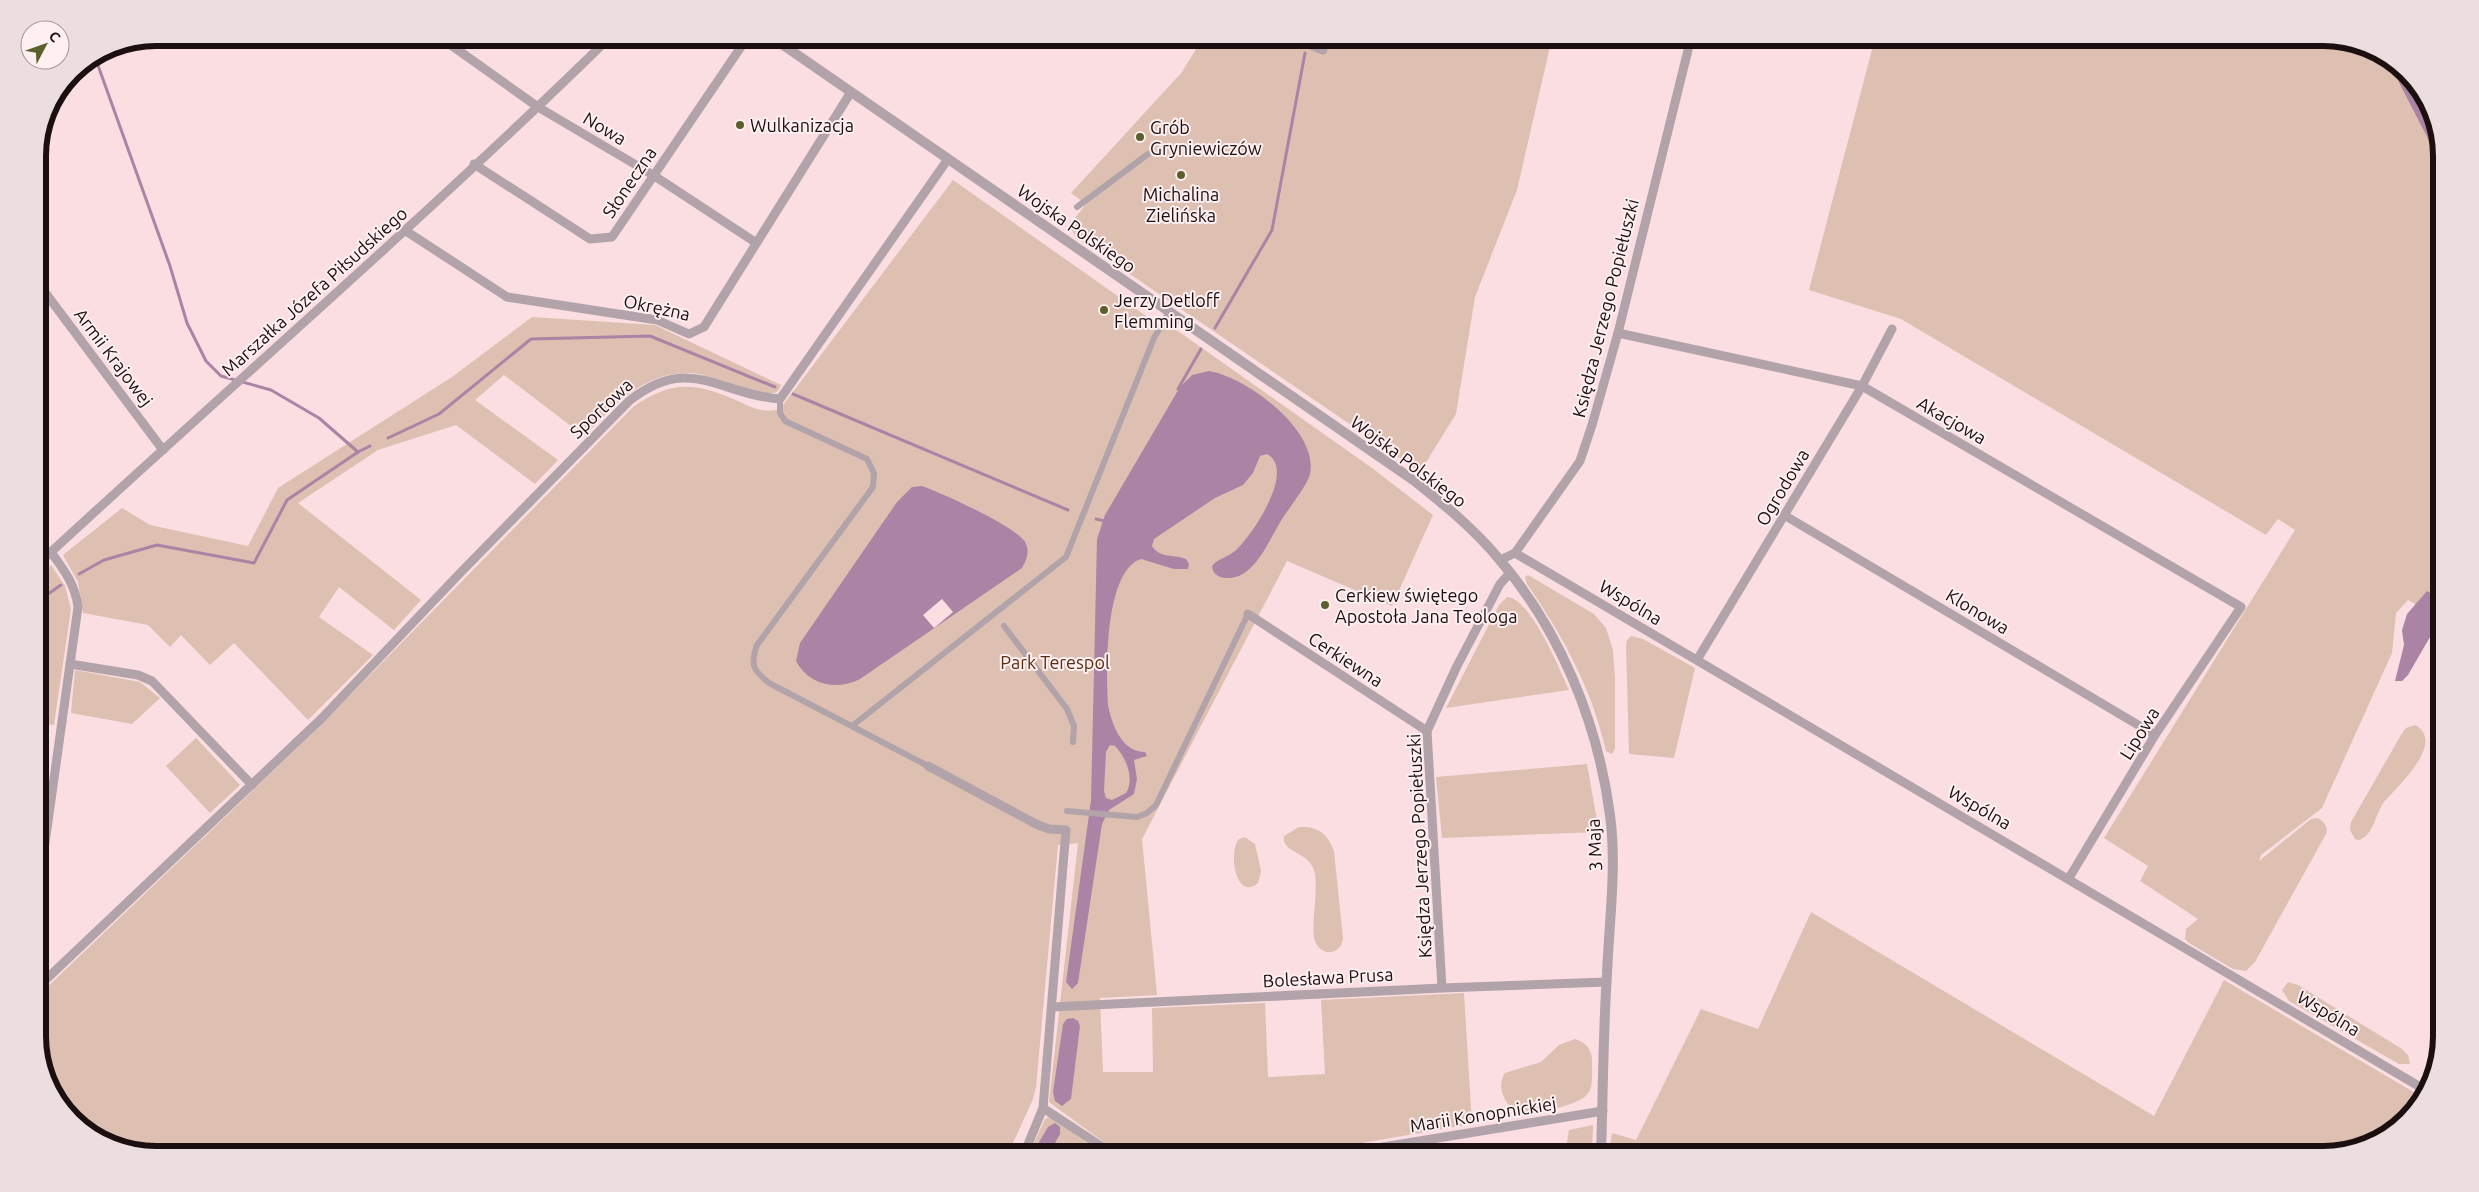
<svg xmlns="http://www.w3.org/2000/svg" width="2479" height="1192" viewBox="0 0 2479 1192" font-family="Ubuntu,sans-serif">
<rect width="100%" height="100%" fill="#fbdee1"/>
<g fill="#ddc0b1">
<path d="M 1203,38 L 1552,38 L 1517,190 L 1475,297 L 1456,414 L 1420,472 L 1077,238 L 1071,229 L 1072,222 L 1086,204 L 1071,193 L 1182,72 Z"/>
<path d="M 1875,38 L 2323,38 L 2375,50 L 2422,90 L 2441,149 L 2441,618 L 2408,600 L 2396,613 L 2392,653 L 2322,808 L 2261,855 L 2259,861 L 2311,819 L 2317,818 C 2324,821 2328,826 2326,834 L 2255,962 L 2246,971 L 2233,969 L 2189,943 L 2185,939 L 2186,929 L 2198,919 L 2140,881 L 2148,866 L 2104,838 L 2295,530 L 2278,519 L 2266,535 L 1901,319 L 1809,290 Z"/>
<path d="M 953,180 L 1156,323 L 1178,331 L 1372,468 L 1433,515 L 1392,606 L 1287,561 L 1142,839 L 1157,995 L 1100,998 L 1103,1072 L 1153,1072 L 1152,1008 L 1265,1003 L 1268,1077 L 1325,1074 L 1321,1000 L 1464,993 L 1472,1124 L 1298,1154 L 1120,1154 L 1049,1102 L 1078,843 L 1058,845 L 1036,1087 L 1033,1099 L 1008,1154 L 156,1154 L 104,1142 L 58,1102 L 38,1044 L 38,997 L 42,992 L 314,732 L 634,406 C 675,379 697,383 740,402 C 754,409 765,413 780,409 Z"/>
<path d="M 532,317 L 655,325 L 781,385 C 780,388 778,392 774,393 C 759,397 711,373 689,373 C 643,372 614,406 584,436 L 504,375 L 475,400 L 558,460 L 535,484 L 456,425 L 378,450 L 298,503 L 421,600 L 394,630 L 339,587 L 319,617 L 373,655 L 308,720 L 234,643 L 210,665 L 181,635 L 170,647 L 148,625 L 83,613 L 78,582 L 63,555 L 122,508 L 150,525 L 248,546 L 278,488 L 452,377 Z"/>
<path d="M 51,565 L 65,586 L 71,609 L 54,725 L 38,723 L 38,578 Z"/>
<path d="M 1528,575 L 1594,614 L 1606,628 L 1613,650 L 1615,679 L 1615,749 L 1612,754 L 1606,751 C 1592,689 1563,636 1527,584 L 1525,577 Z"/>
<path d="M 1507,597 C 1530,597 1560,670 1569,690 L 1446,708 L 1499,605 Z"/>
<path d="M 1631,636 L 1643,639 L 1695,668 L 1674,758 L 1629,754 L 1626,645 L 1627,640 Z"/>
<path d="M 75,670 L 140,682 L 160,698 L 132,724 L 71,713 Z"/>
<path d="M 2415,725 C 2447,742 2396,788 2384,802 C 2375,814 2374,835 2359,840 L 2355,839 L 2350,830 L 2351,822 L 2401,735 L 2406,728 Z"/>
<path d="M 196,738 L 240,785 L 210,813 L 166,766 Z"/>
<path d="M 1587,764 L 1599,832 L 1442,838 L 1436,777 Z"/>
<path d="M 1299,827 C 1318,826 1327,833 1334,851 L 1343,938 C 1342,952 1326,958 1317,945 C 1308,934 1320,890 1314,870 C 1308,851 1281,853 1284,836 Z"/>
<path d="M 1245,837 L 1255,844 L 1261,871 L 1258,883 C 1235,902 1228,851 1239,839 Z"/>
<path d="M 1811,912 L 2154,1116 L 2224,980 L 2422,1097 L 2389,1135 L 2323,1154 L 1609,1154 L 1612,1133 L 1636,1140 L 1701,1009 L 1758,1029 Z"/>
<path d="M 2288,982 L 2298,985 L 2402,1049 L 2408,1055 L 2410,1064 L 2399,1064 L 2289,1001 L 2282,990 Z"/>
<path d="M 1575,1039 C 1588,1043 1593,1052 1592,1065 C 1592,1073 1593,1085 1589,1092 C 1582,1105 1536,1115 1521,1112 C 1512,1111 1506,1103 1503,1095 C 1500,1086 1501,1080 1505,1073 L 1541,1062 L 1559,1045 Z"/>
<path d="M 1050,1117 L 1103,1154 L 1029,1154 L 1045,1119 Z"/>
<path d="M 1593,1125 L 1592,1154 L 1565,1154 L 1569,1130 Z"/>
</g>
<g fill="#ab84a5" fill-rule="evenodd">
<path d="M 2388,61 L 2420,89 L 2441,149 L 2441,164 Z"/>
<path d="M 1209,371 C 1246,377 1319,430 1310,474 C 1307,487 1285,512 1278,526 C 1268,543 1258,567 1239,576 C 1228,580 1213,579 1212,566 C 1217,559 1228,557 1235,551 C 1251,537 1297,470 1267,454 L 1260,456 L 1253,473 L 1243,485 L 1215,498 L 1154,539 L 1152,546 C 1160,559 1174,554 1186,559 L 1189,564 L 1188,569 L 1174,569 L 1141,559 C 1104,571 1106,673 1108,705 C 1112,725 1122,752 1145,752 L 1147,756 L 1134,760 L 1137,779 L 1134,794 L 1109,810 L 1102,824 L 1078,983 L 1072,989 L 1066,982 L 1091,800 L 1097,539 L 1105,515 L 1180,387 L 1192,375 ZM 1110,745 L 1115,746 C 1126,757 1135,779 1126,793 L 1112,800 L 1106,798 L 1104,791 L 1106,752 Z"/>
<path d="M 922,486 C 940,492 1017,527 1025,542 C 1030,551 1027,559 1022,568 L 860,679 C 836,691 809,685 796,661 L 800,643 L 897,502 L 912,487 Z"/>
<path d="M 2441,590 L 2441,618 L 2408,675 L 2402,681 L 2395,681 L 2404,645 L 2402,630 L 2407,614 L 2427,591 L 2431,593 Z"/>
<path d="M 1073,1018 L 1078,1021 L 1080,1026 L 1071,1099 L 1062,1106 L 1055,1101 L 1053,1092 L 1063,1024 L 1067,1019 Z"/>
<path d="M 1055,1123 L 1060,1127 L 1060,1134 L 1049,1154 L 1032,1154 L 1048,1127 Z"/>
</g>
<path fill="#fbdee1" d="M 942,599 L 953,612 L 934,628 L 923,615 Z"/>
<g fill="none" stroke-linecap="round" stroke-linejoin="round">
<g stroke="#ab84a5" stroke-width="3">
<path d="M 95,57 L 170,266 L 187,323 L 206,361 L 221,376 L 271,390 L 319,418 L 358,452"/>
<path d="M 1215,328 L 1272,230 L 1305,53"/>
<path d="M 1178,389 L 1201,349"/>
<path d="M 793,394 L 1068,510"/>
<path d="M 388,438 L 439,414 L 531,339 L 650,336 L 775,387"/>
<path d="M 1096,519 L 1105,521"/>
<path d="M 79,574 L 104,560 L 157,545 L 254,563 L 287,500 L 358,452 L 370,446"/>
<path d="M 38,601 L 61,585"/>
</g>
<g stroke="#b1a3a9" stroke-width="6">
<path d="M 1077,207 L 1148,154"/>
<path d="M 780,399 L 780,413 L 785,421 L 867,459 L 874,473 L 873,487 L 757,645 C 750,665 753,670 769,683 L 928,766"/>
<path d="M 1004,626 L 1067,709 L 1074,726 L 1073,742"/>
<path d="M 852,726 L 1066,557 L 1154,338 L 1169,312"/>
<path d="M 1067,811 L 1137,817 L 1147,813 L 1156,805 L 1248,614"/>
</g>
<g stroke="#b1a3a9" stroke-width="9">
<path d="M 441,38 L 538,107 L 653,175 L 755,242"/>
<path d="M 1293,38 L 1323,50"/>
<path d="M 474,164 L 590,239 L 612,237 L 747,38"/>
<path d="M 406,231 L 507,297 L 657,320 L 689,334 L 704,327 L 851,92"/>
<path d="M 38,283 L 163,450"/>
<path d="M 1618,333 L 1862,386 L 2241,607 L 2155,735 L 2069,878"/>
<path d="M 1784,515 L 2155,735"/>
<path d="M 1515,553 L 2427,1091"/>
<path d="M 1500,560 L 1515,553 L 1580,461 L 1592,425 L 1618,333 L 1691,38"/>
<path d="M 38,564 C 228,388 424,219 609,38"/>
<path d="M 1248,614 L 1427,731"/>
<path d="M 1697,660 L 1862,386 L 1892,329"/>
<path d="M 70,664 L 138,675 L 152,681 L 252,785"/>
<path d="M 928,766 L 1036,824 L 1049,829 L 1066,830 L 1043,1108 L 1024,1154"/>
<path d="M 38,893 L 78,607 C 75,584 64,570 51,552"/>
<path d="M 38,987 L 321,719 L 463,570 L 629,401 C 690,353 717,394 780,399 L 948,159"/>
<path d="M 1442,988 L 1427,731 L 1457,666 L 1500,584 L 1510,573"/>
<path d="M 1052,1007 L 1442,988 L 1606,982"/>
<path d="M 1043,1108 L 1113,1154"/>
<path d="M 1340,1154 L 1603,1111"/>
</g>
<path stroke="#b1a3a9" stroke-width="10" d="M 773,38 L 1416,482 C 1446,506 1475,530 1499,559 C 1560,630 1598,723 1610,815 C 1617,867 1609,922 1607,974 C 1603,1034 1603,1094 1601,1154"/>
</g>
<g fill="#5c5e2b" stroke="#feeff1" stroke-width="2">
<circle cx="740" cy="125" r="5"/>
<circle cx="1140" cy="137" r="5"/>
<circle cx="1181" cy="175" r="5"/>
<circle cx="1104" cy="310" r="5"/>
<circle cx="1325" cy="605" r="5"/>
</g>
<g text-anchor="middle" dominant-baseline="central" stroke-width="4" stroke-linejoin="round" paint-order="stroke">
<g font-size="18" fill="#1b0f10" stroke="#feeff1" text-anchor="start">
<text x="750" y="125">Wulkanizacja</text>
<text x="1150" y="127">Grób<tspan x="1150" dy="21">Gryniewiczów</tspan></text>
<text x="1181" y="194" text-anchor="middle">Michalina<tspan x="1181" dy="21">Zielińska</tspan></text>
<text x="1114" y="300">Jerzy Detloff<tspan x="1114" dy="21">Flemming</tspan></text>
<text x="1335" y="595">Cerkiew świętego<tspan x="1335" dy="21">Apostoła Jana Teologa</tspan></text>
</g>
<g font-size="18" fill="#1b0f10" stroke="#feeff1">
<text transform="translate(605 128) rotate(31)">Nowa</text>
<text transform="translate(629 182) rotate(-56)">Słoneczna</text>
<text transform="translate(1077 228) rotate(35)">Wojska Polskiego</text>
<text transform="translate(314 291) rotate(-42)">Marszałka Józefa Piłsudskiego</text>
<text transform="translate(657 307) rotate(12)">Okrężna</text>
<text transform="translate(1605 308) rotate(-76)">Księdza Jerzego Popiełuszki</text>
<text transform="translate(114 357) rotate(53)">Armii Krajowej</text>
<text transform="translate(601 408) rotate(-43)">Sportowa</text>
<text transform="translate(1952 420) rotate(30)">Akacjowa</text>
<text transform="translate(1409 461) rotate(37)">Wojska Polskiego</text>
<text transform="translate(1782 487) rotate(-59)">Ogrodowa</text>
<text transform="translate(1631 602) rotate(31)">Wspólna</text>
<text transform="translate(1978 611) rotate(31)">Klonowa</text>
<text transform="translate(1346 659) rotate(33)">Cerkiewna</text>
<text transform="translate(2139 733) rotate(-58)">Lipowa</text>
<text transform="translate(1980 807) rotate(30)">Wspólna</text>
<text transform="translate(1594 845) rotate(-93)">3 Maja</text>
<text transform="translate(1419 846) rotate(-93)">Księdza Jerzego Popiełuszki</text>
<text transform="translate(1328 977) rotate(-3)">Bolesława Prusa</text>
<text transform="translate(2329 1013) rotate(31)">Wspólna</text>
<text transform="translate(1483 1114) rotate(-9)">Marii Konopnickiej</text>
</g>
<g font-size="18" fill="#5a2d10" stroke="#feeff1">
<text x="1055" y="662">Park Terespol</text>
</g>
</g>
<path d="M0 0H2479V1192H0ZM156 46H2323A110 110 0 0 1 2433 156V1036A110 110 0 0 1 2323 1146H156A110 110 0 0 1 46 1036V156A110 110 0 0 1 156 46Z" fill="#ecdddf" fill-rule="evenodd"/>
<path fill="none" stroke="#1b0f10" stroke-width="6" d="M156 46H2323A110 110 0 0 1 2433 156V1036A110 110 0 0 1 2323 1146H156A110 110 0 0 1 46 1036V156A110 110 0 0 1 156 46Z"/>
<g transform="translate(45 45) rotate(49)"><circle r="24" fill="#feeff1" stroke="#a39597"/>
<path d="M0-4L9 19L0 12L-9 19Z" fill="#5c5e2b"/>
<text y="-8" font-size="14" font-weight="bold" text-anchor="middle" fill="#1b0f10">С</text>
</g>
</svg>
